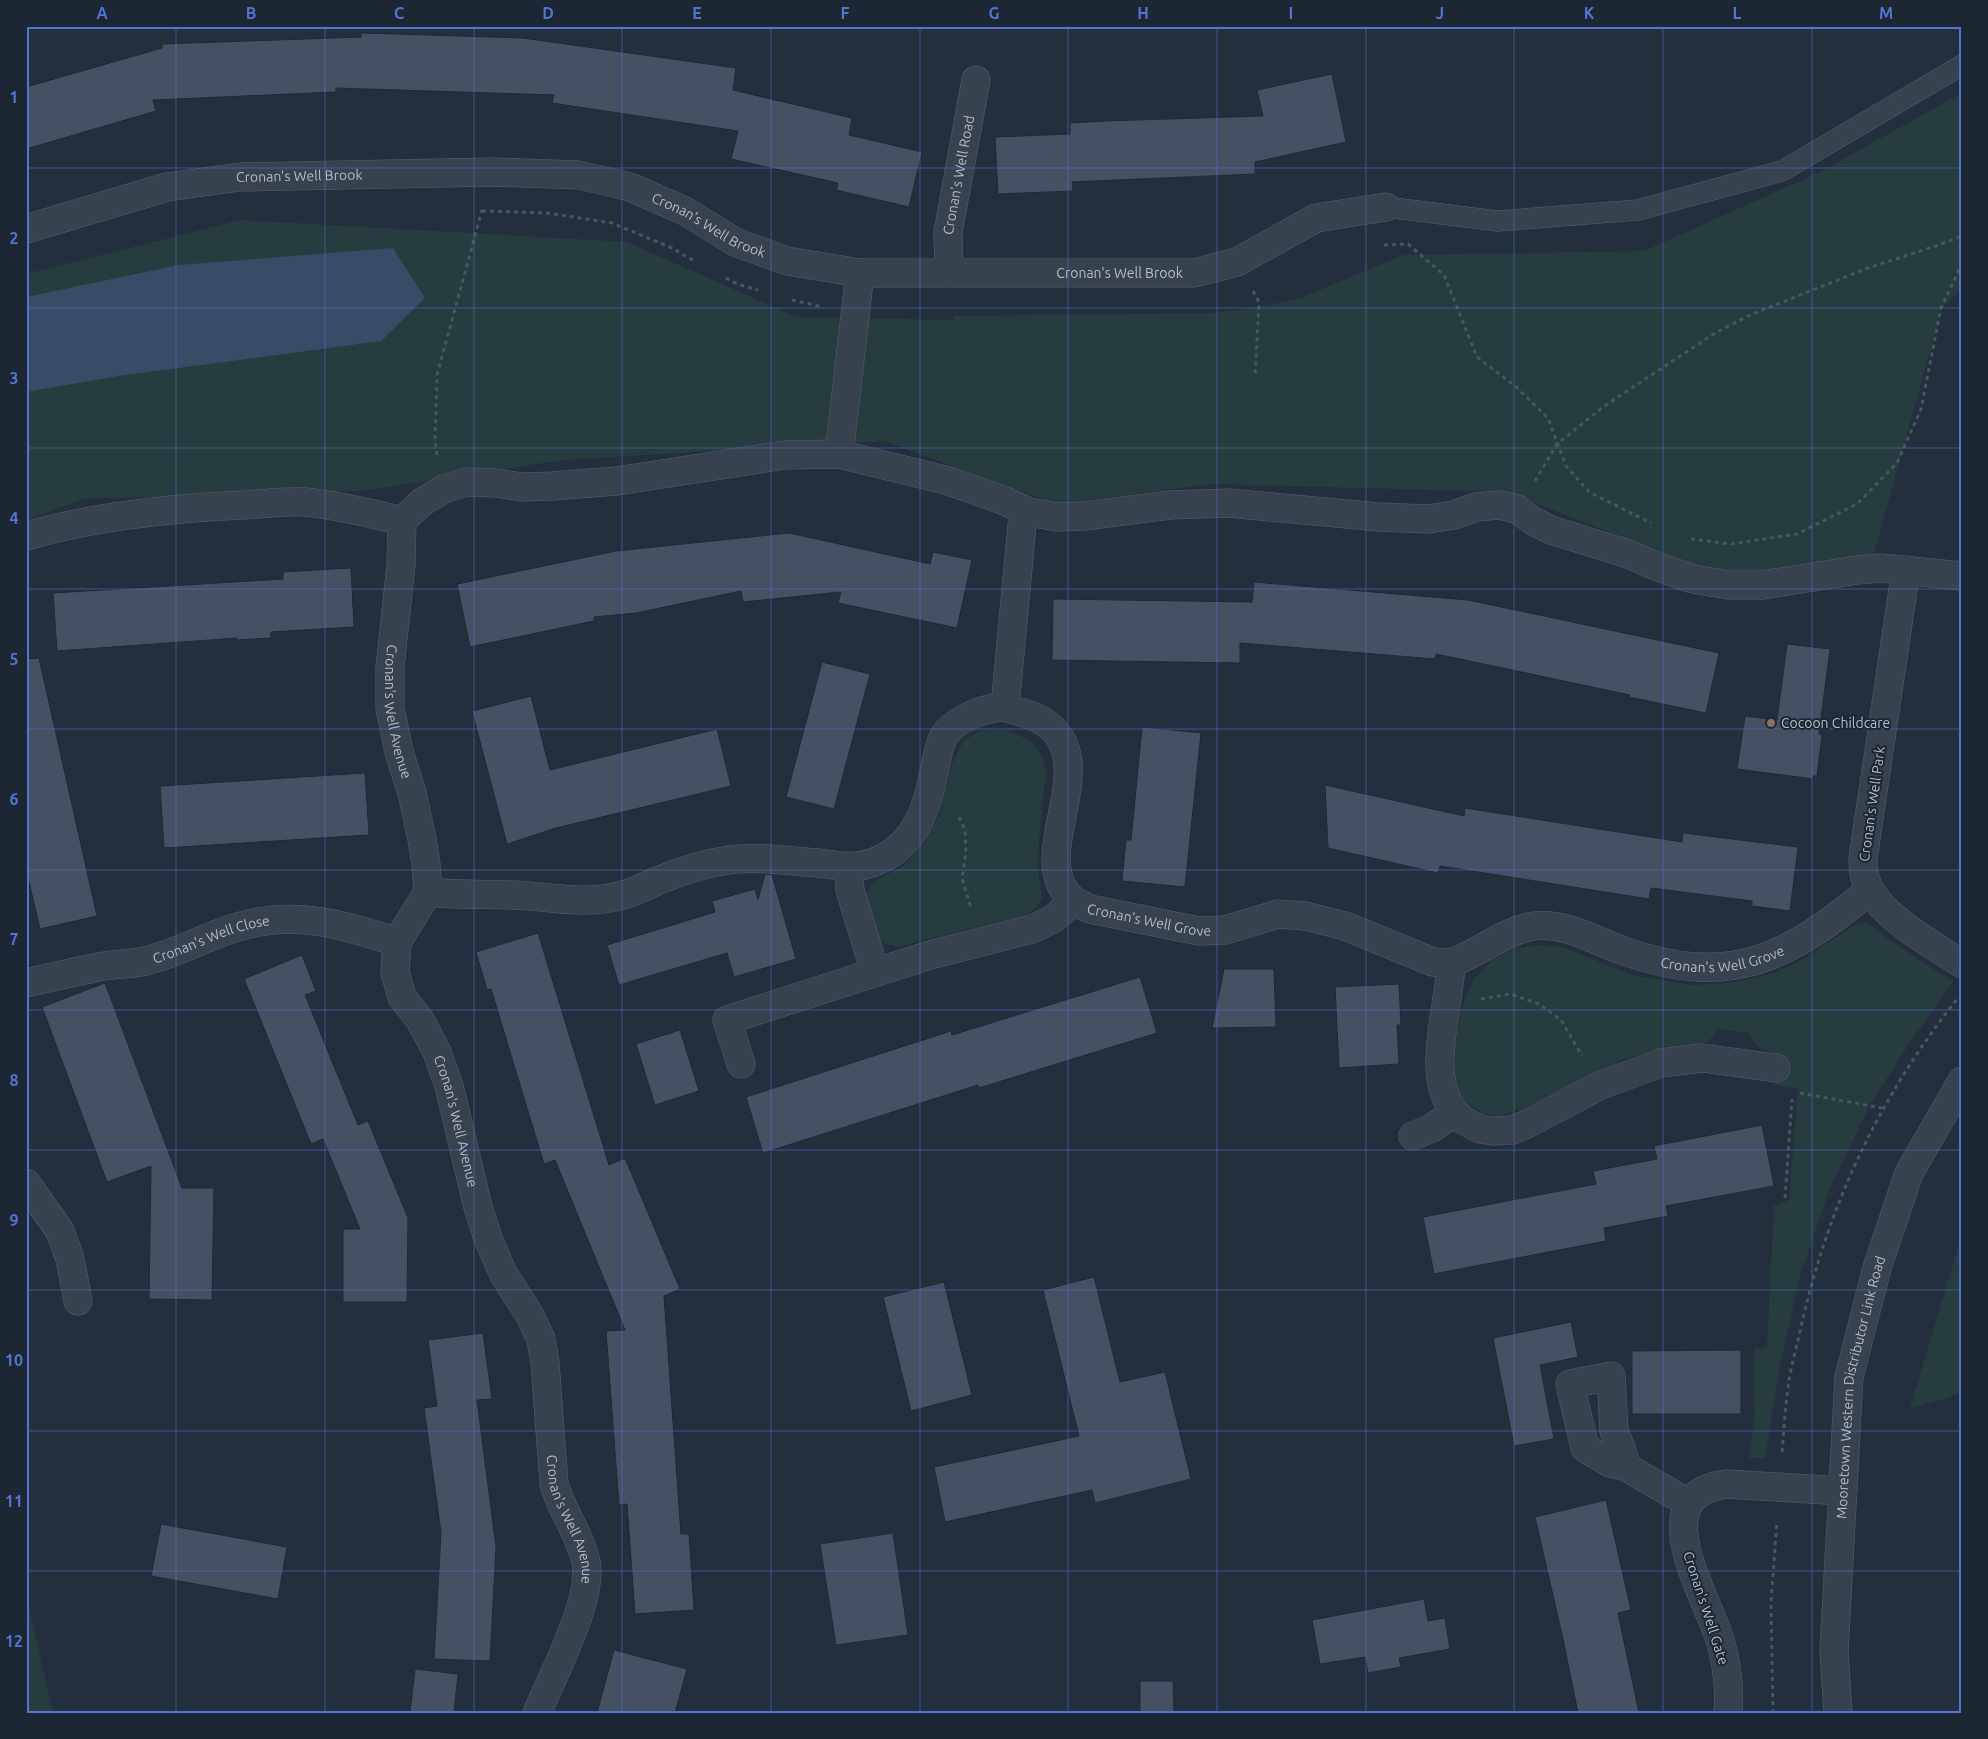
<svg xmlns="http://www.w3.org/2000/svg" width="1988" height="1739" viewBox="0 0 1988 1739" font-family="Ubuntu,sans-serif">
<rect width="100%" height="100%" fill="#242f3e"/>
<g fill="#263c3f">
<path d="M 1962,93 L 1962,288 L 1942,308 L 1870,568 L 1710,572 L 1507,492 L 1212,484 L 1056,504 L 884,441 L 563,460 L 362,491 L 83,499 L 26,520 L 26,274 L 240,220 L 627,242 L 796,317 L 954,320 L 954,316 L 1210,313 L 1248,309 L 1301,298 L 1403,255 L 1644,251 L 1822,171 Z"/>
<path d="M 1003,730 C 1028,737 1041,744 1046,771 L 1037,862 L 1042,898 L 1036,907 L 1026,915 L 897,947 L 883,942 L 876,935 L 865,895 L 871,885 L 878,879 L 902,867 L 924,843 L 939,816 L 952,764 L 964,740 L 981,731 Z"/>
<path d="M 1858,923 L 1868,924 L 1878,930 L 1888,939 L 1953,982 L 1911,1041 L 1872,1101 L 1832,1183 L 1801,1272 L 1781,1360 L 1765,1458 L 1749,1458 L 1755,1414 L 1754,1349 L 1767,1347 L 1774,1206 L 1789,1200 L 1798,1089 L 1775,1085 L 1780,1055 C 1764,1051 1756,1049 1749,1033 L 1718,1029 L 1709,1041 L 1699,1045 L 1653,1051 L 1623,1059 L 1524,1108 L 1500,1116 L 1484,1114 L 1467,1103 L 1457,1090 L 1452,1067 L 1460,1013 L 1473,980 L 1493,959 L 1516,948 L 1541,945 L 1565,948 L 1635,976 L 1691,985 L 1718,984 L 1746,980 L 1776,972 L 1800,961 Z"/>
<path d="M 1962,1233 L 1962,1393 L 1910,1409 Z"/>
<path d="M 26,1594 L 53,1713 L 26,1713 Z"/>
</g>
<path fill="#394c67" d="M 393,248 L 425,298 L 381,341 L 118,376 L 26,392 L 26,297 L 179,265 Z"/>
<g fill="#455162" stroke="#1f2835">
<path d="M 361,33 L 523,38 L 736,68 L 733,90 L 852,118 L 849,135 L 922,152 L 909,207 L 836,190 L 838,183 L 731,159 L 738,131 L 552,103 L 554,95 L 336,88 L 336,92 L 153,100 L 156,111 L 26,149 L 26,87 L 162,48 L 162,44 L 361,37 Z"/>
<path d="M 1332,74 L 1346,142 L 1255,162 L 1255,174 L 1072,182 L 1073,191 L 998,194 L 995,137 L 1070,134 L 1070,123 L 1104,121 L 1263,116 L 1257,90 Z"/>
<path d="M 789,533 L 930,564 L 933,552 L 972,560 L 957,628 L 838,603 L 841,592 L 743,602 L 741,591 L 636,613 L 594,617 L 594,621 L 470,647 L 457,584 L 616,551 Z"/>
<path d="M 351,568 L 354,627 L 271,632 L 271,638 L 237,640 L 237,638 L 57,651 L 53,593 L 283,579 L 283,572 Z"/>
<path d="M 1254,582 L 1468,600 L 1719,653 L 1706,713 L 1629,697 L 1630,695 L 1436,654 L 1435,659 L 1240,643 L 1240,663 L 1052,660 L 1053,599 L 1252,602 Z"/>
<path d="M 1787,644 L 1830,649 L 1819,734 L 1822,735 L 1817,776 L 1813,776 L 1813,779 L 1737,769 L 1745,716 L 1777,720 Z"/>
<path d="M 39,658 L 97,916 L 40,929 L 26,869 L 26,659 Z"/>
<path d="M 822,662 L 870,674 L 834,809 L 786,797 Z"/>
<path d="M 531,696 L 550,770 L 717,729 L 731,786 L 556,828 L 507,844 L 472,711 Z"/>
<path d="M 1142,727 L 1201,733 L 1185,887 L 1122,881 L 1126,840 L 1131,840 Z"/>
<path d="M 365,773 L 369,835 L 164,848 L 160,786 Z"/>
<path d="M 1325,785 L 1464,816 L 1465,808 L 1682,842 L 1683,833 L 1798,847 L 1790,911 L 1752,906 L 1752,901 L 1651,888 L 1649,899 L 1440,866 L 1438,873 L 1328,848 Z"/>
<path d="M 765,874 L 772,875 L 796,959 L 734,977 L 727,953 L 619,985 L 607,945 L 715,912 L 712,901 L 755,889 L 758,900 Z"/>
<path d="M 538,933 L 609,1165 L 625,1158 L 680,1289 L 664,1296 L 681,1534 L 689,1534 L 694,1610 L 635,1614 L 627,1504 L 619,1505 L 606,1331 L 625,1330 L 555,1160 L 544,1164 L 491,989 L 487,990 L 476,952 Z"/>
<path d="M 302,955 L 316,991 L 305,995 L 358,1125 L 368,1121 L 408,1218 L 407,1302 L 343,1302 L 343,1229 L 360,1229 L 323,1139 L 311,1144 L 244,979 Z"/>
<path d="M 1224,969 L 1274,969 L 1276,1027 L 1212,1028 Z"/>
<path d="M 1140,977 L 1157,1033 L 979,1088 L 978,1085 L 763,1153 L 746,1097 L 951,1031 L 952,1035 Z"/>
<path d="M 105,983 L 182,1188 L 214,1188 L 212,1300 L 149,1299 L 151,1166 L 107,1182 L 42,1007 Z"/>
<path d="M 1399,984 L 1401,1025 L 1397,1025 L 1399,1064 L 1339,1068 L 1335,987 Z"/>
<path d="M 680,1030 L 699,1091 L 655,1105 L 636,1044 Z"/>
<path d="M 1762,1125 L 1774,1186 L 1666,1206 L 1668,1216 L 1604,1228 L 1606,1241 L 1434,1274 L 1423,1217 L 1596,1184 L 1593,1171 L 1657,1159 L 1654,1146 Z"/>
<path d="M 1094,1277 L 1120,1382 L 1165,1372 L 1191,1479 L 1095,1503 L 1092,1490 L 945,1522 L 934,1467 L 1079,1436 L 1043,1290 Z"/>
<path d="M 944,1282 L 972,1395 L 911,1411 L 883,1297 Z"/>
<path d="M 1571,1322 L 1578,1357 L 1540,1365 L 1554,1439 L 1514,1446 L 1493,1338 Z"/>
<path d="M 483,1333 L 492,1399 L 477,1400 L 496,1547 L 490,1661 L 434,1659 L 441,1533 L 424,1408 L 437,1406 L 428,1340 Z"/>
<path d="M 1741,1350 L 1741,1414 L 1632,1414 L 1632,1351 Z"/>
<path d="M 1606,1500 L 1631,1610 L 1618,1613 L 1639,1713 L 1578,1713 L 1563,1639 L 1535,1517 Z"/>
<path d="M 161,1524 L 287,1547 L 278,1599 L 151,1576 Z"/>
<path d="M 893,1533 L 908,1635 L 836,1645 L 820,1544 Z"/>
<path d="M 1424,1599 L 1428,1621 L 1445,1618 L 1450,1649 L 1399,1658 L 1401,1667 L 1368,1673 L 1365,1657 L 1320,1664 L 1312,1620 Z"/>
<path d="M 614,1650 L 687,1669 L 675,1713 L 597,1713 Z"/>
<path d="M 415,1669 L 458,1674 L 454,1713 L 410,1713 Z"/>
<path d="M 1140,1681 L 1173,1681 L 1174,1713 L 1140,1713 Z"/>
</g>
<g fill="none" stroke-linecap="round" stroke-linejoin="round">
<g stroke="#565f6c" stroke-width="21">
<path id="lane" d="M 1386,207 L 1497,221 L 1638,210 L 1782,171 L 1962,65"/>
</g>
<g stroke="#565f6c" stroke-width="29">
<g id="street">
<path id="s1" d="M 26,229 L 167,187 L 240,177 L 492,172 L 579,175 L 630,187 L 685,211 L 735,242 L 787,261 L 860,273 L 1194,273 L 1237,262 L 1316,218 L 1386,207"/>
<path id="s2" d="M 949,272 L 948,232 L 976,80"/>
<path d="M 839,454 L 860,273"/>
<path d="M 402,521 L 422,502 L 444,489 L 467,482 L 496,483 L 522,487 L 552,486 L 617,481 L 785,455 L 839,454 L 949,481 L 1005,501 L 1029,512 L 1057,517 L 1084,516 L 1170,505 L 1228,503 L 1379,517 L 1428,519 L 1454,515 L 1476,507 L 1499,505 L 1517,509 L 1533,521 L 1551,530 L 1628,554 L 1658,567 L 1693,579 L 1728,585 L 1763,585 L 1857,570 L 1881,568 L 1962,576"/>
<path id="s3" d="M 402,521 L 401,565 L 390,667 L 390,708 L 399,752 L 412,793 L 422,839 L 426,864 L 428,892 L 397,942 L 395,972 L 402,997 L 420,1020 L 437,1052 L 449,1086 L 478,1207 L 489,1241 L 504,1275 L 529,1314 L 541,1339 L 545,1363 L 554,1484 C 562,1512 580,1534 586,1562 C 594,1598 552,1677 537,1713"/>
<path d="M 26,536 C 96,516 171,508 244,505 C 264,504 285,501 305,502 C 337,505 370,513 402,521"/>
<path d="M 1906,570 L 1863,858 C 1863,863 1863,868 1864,873 C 1870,912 1932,944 1962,964"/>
<path d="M 1005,707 L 1022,525 L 1029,512"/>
<path d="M 848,868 L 850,890 L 875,972"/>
<path id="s4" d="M 428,892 C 456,895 483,894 512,895 C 551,896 582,906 623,895 C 636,892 649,884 662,879 C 682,871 707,863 729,860 C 758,856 788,861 817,863 C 844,866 860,871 885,857 C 917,840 928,805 934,772 C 937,760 938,746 944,736 C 954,720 988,705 1006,708 C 1013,709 1034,716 1041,720 C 1109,760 1022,858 1073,900 C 1078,904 1085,906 1090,909 L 1199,931 L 1225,930 L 1278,914 L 1305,916 L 1345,926 L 1433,962 L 1451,963"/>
<path id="s5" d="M 26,983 C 52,977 78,971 104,966 C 118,964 132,964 145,961 C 179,953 208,935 241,926 C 298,910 343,925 397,942"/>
<path d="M 741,1064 L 727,1020 L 930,955 L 1032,929 L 1053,919 L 1074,901"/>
<path id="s6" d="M 1455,1112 C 1424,1077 1450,1006 1451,963 C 1480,953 1503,931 1534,926 C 1564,922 1594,940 1621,950 C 1729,989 1787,959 1870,890"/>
<path d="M 1413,1136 L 1432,1128 L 1455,1112 L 1461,1119 L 1480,1129 L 1493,1131 L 1512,1130 L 1527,1124 L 1601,1085 L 1661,1063 L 1702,1058 L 1776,1068"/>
<path d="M 26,1183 L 60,1231 L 70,1259 L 78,1301"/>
<path d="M 1626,1467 L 1622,1451 L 1614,1431 L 1611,1376 L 1570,1384 L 1585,1448 L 1610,1463 L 1626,1467 L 1688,1503"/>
<path d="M 1728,1713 C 1730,1689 1727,1664 1720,1640 C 1706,1594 1642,1495 1726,1484 L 1843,1491"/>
<path id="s7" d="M 1838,1713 L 1834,1651 L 1849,1377 L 1877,1268 L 1909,1173 L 1962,1081"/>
</g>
</g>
<g stroke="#44595c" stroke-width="3" stroke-dasharray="4 4" stroke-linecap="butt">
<path d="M 482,211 L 547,213 L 612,223 L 672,248 L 694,261"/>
<path d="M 1384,245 L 1408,244 L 1444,275 L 1477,357 L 1515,386 L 1548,418 L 1566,466 L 1589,492 L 1651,523"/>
<path d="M 726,278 L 737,284 L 758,290"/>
<path d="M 1253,291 L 1259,302 L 1255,377"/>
<path d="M 792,300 L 823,307"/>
<path d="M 437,455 L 435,441 L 437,375 L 482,210"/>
<path d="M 1535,481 L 1557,444 L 1603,407 L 1715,333 L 1750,315 L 1868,268 L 1936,246 L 1962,236"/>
<path d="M 1691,539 L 1731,544 L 1797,534 L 1857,504 L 1897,463 L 1921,409 L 1941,308 L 1962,264"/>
<path d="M 959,817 L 965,830 L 966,853 L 962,878 L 971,908"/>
<path d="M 1481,999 L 1510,994 L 1539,1004 L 1561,1020 L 1582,1056"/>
<path d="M 1800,1093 L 1882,1108"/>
<path d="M 1785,1198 L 1792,1099"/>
<path d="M 1782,1452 C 1784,1431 1785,1409 1788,1388 C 1790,1370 1795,1353 1799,1336 C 1826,1210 1877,1100 1957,999"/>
<path d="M 1773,1713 L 1771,1602 L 1777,1521"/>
</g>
<use href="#lane" stroke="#38414e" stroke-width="20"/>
<use href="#street" stroke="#38414e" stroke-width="28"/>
</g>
<path fill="none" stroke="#5274d3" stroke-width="1" stroke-opacity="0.55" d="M 176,26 L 176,1713M 325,26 L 325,1713M 474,26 L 474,1713M 622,26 L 622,1713M 771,26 L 771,1713M 920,26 L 920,1713M 1068,26 L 1068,1713M 1217,26 L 1217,1713M 1366,26 L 1366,1713M 1514,26 L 1514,1713M 1663,26 L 1663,1713M 1812,26 L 1812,1713M 26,168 L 1962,168M 26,308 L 1962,308M 26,448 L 1962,448M 26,589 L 1962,589M 26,729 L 1962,729M 26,870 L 1962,870M 26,1010 L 1962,1010M 26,1150 L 1962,1150M 26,1290 L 1962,1290M 26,1431 L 1962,1431M 26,1571 L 1962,1571"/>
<circle fill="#8d6e63" stroke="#1d2633" stroke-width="2" cx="1771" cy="723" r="5"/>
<g text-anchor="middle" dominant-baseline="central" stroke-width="4" stroke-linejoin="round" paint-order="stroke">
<g font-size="14" fill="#b4bcc9" stroke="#1d2633">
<text stroke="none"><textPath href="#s2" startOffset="98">Cronan's Well Road</textPath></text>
<text stroke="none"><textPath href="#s1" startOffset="280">Cronan's Well Brook</textPath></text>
<text stroke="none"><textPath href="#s1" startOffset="700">Cronan's Well Brook</textPath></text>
<text stroke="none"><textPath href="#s1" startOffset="1120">Cronan's Well Brook</textPath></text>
<text stroke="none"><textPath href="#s3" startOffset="192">Cronan's Well Avenue</textPath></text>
<text transform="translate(1872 804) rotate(-82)">Cronan's Well Park</text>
<text stroke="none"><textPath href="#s4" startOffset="988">Cronan's Well Grove</textPath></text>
<text stroke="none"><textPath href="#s5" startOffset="191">Cronan's Well Close</textPath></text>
<text stroke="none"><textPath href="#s6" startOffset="440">Cronan's Well Grove</textPath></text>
<text stroke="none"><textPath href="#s3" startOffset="628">Cronan's Well Avenue</textPath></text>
<text stroke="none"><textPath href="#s7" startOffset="328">Mooretown Western Distributor Link Road</textPath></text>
<text stroke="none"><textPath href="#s3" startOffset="1048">Cronan's Well Avenue</textPath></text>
<text transform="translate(1706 1608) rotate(72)">Cronan's Well Gate</text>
</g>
<g font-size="14" fill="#b4bcc9" stroke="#1d2633" text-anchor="start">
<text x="1781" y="723">Cocoon Childcare</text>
</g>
</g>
<rect width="1988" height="1739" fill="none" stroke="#1d2633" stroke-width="55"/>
<rect x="28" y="28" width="1932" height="1684" fill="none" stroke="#5274d3" stroke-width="2"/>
<g font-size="16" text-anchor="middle" font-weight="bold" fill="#5274d3">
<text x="102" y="19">A</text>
<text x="251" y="19">B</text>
<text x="399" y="19">C</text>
<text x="548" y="19">D</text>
<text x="697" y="19">E</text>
<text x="845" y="19">F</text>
<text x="994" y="19">G</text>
<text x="1143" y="19">H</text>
<text x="1291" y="19">I</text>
<text x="1440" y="19">J</text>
<text x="1589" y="19">K</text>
<text x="1737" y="19">L</text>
<text x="1886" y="19">M</text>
<text x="14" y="103">1</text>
<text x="14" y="244">2</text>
<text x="14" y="384">3</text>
<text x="14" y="524">4</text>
<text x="14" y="665">5</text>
<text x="14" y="805">6</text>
<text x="14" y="945">7</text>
<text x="14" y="1086">8</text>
<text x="14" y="1226">9</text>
<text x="14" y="1366">10</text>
<text x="14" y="1507">11</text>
<text x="14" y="1647">12</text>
</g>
</svg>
